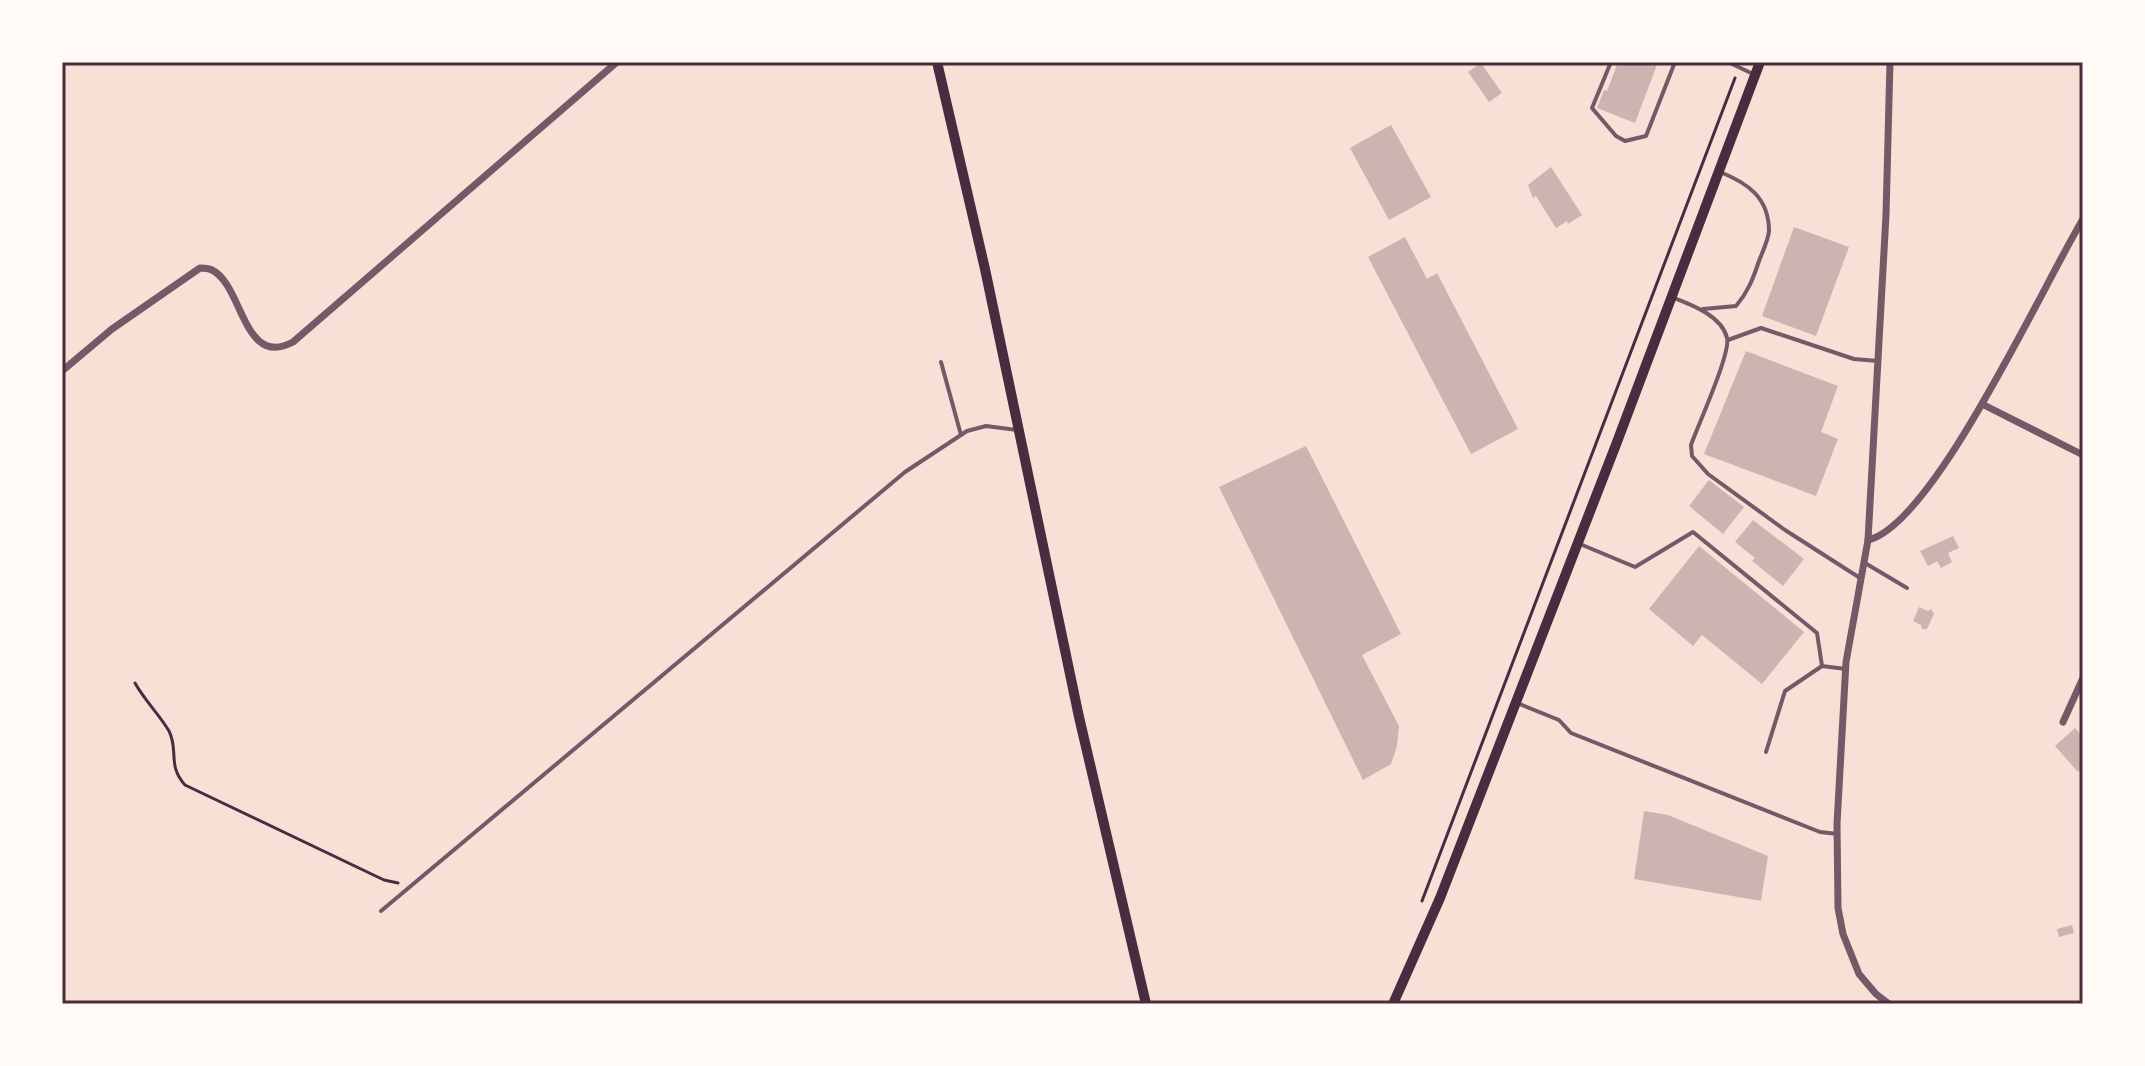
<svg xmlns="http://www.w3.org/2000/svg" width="2145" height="1066" viewBox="0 0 2145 1066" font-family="'PT Sans Narrow',sans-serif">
<rect width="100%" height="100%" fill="#f7e1d7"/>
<g fill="#ccb4b1">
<path d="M 1618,62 L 1658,62 L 1635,123 L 1597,108 L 1604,90 L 1607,91 Z"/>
<path d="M 1481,63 L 1502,93 L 1489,102 L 1468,72 Z"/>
<path d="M 1391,125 L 1431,197 L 1389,220 L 1350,148 Z"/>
<path d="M 1551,167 L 1582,215 L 1568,224 L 1567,221 L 1556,228 L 1536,196 L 1533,198 L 1528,185 Z"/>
<path d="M 1794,227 L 1849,247 L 1816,336 L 1762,316 Z"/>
<path d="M 1405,237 L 1427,279 L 1437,273 L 1518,429 L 1471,454 L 1368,257 Z"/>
<path d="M 1746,351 L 1838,386 L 1821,432 L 1838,439 L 1816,496 L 1704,454 Z"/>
<path d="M 1306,446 L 1401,634 L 1362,655 L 1399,726 L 1397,746 L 1391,764 L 1363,780 L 1219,487 Z"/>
<path d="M 1709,480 L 1744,507 L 1723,534 L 1689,506 Z"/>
<path d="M 1753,520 L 1804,559 L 1783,586 L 1752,561 L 1755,558 L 1735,542 Z"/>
<path d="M 1953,536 L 1959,548 L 1948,553 L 1952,562 L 1941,568 L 1937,561 L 1928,566 L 1920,551 Z"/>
<path d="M 1699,546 L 1804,632 L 1762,684 L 1702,635 L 1693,646 L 1649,609 Z"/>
<path d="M 1919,607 L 1928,611 L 1931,609 L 1934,614 L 1927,629 L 1922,629 L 1921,625 L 1913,621 Z"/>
<path d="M 2075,728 L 2083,737 L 2083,767 L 2078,772 L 2055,746 Z"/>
<path d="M 1644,811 L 1668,815 L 1768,856 L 1761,901 L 1634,879 Z"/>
<path d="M 2072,925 L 2074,933 L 2059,937 L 2057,929 Z"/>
</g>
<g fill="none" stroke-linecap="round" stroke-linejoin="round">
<g stroke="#4a2c40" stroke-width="3">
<path d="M 135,683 C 145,701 159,714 169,731 C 179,751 167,765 185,785 L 384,880 L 398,883"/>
<path d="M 1422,901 L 1735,78"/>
</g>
<g stroke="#755966" stroke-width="4">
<path d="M 1611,62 L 1592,108 L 1616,136 L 1625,141 L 1646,136 L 1675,62"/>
<path d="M 1728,62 L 1753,74"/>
<path d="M 1674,298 C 1692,305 1722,316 1727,338 C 1731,353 1698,425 1691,445 L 1692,456 L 1708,474 L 1785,530 L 1860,578"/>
<path d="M 1703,309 L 1736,306 C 1748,292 1753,279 1759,261 C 1762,253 1768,241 1769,231 C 1769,198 1748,183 1720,172"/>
<path d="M 1728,340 L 1761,328 L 1854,359 L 1878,361"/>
<path d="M 941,362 L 961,435"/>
<path d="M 1580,544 L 1635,567 L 1693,532 L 1817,633 L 1822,666 L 1846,669"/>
<path d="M 1865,563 L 1907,588"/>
<path d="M 1517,703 L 1559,720 L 1571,733 L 1820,832 L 1838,834"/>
<path d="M 1766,752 L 1785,691 L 1822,666"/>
<path d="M 381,911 L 905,472 L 967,431 L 986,426 L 1017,430"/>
</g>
<g stroke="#755966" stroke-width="7">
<path d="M 62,371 L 112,329 L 200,268 C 204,268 208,268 212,270 C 243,285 243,369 293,342 L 617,62"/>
<path d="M 1982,404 L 2083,455"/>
<path d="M 1868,540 C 1934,525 2044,283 2083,219"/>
<path d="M 2063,722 L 2083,678"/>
<path d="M 1889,1004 L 1876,994 L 1859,974 L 1843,934 L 1838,908 L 1837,824 L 1846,662 L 1868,540 L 1886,215 L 1890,62"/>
</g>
<g stroke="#4a2c40" stroke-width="10">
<path d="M 937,62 L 985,269 L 1079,717 L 1146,1004"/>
<path d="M 1393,1004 L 1440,898 L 1617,442 L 1760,62"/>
</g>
</g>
<rect width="2145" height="1066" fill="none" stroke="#fffaf5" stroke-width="128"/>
<rect x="64" y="64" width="2017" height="938" fill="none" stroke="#4a2c40" stroke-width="3"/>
</svg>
